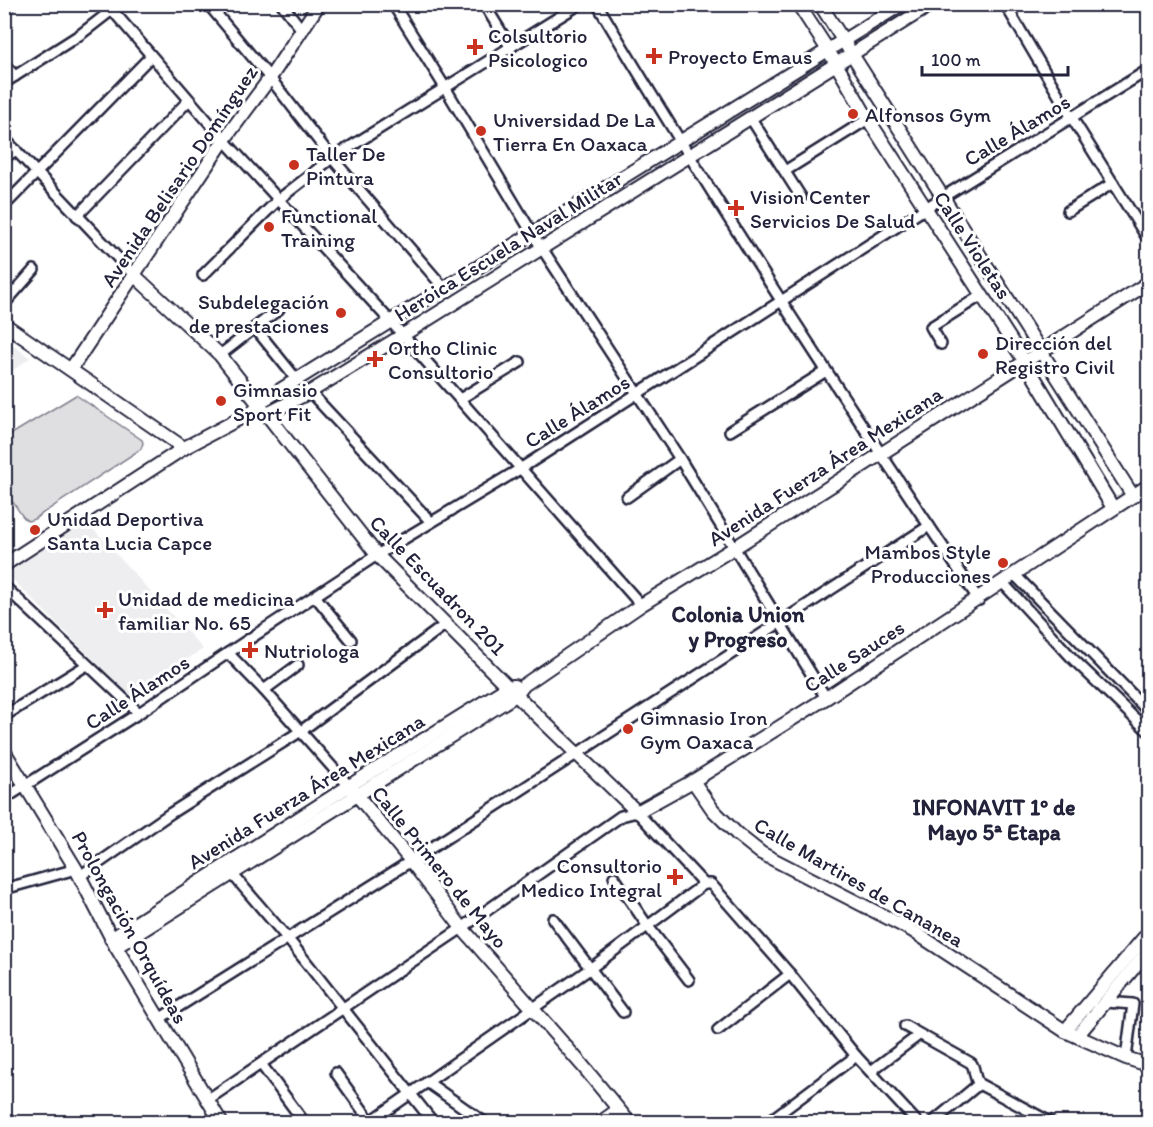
<svg xmlns="http://www.w3.org/2000/svg" width="1153" height="1127" viewBox="0 0 1153 1127" font-family="Itim,sans-serif">
<rect width="100%" height="100%" fill="#fff"/>
<filter id="ink" filterUnits="userSpaceOnUse"><feTurbulence type="fractalNoise" baseFrequency=".0167" numOctaves="2"/><feDisplacementMap in="SourceGraphic" scale="12" xChannelSelector="R" yChannelSelector="G"/><feConvolveMatrix kernelMatrix="1 2 1 2 8 2 1 2 1" color-interpolation-filters="sRGB"/></filter>
<g filter="url(#ink)">
<g fill="#eeeef1">
<path d="M 5,339 L 30,358 L 5,376 Z"/>
<path d="M 84,519 L 203,649 L 130,696 L 5,572 Z"/>
</g>
<path fill="#dfdfe2" stroke="#80808e" stroke-width="1.5" d="M 76,395 L 142,440 L 143,443 L 141,449 L 34,519 L 28,521 C 18,515 16,500 5,497 L 5,438 Z"/>
<g fill="none" stroke-linecap="round" stroke-linejoin="round">
<g stroke="#22223b" stroke-width="14">
<g id="street">
<path d="M 107,4 L 224,140 L 403,335 L 641,605"/>
<path d="M 208,4 L 270,78 L 332,158 L 444,288"/>
<path d="M 282,4 L 302,30"/>
<path d="M 393,4 L 446,89 L 532,233 L 680,459 L 826,698"/>
<path d="M 484,4 L 511,48"/>
<path d="M 597,4 C 718,207 846,404 979,600"/>
<path d="M 1005,4 L 1072,118 L 1148,239"/>
<path d="M 4,8 L 11,4"/>
<path d="M 4,64 L 15,76"/>
<path d="M 4,83 L 81,34 L 112,10"/>
<path d="M 750,117 L 801,197"/>
<path d="M 4,138 L 134,275"/>
<path d="M 4,158 L 16,150"/>
<path d="M 785,171 L 868,119"/>
<path d="M 4,206 L 151,56"/>
<path d="M 1068,211 L 1113,183"/>
<path d="M 77,216 L 189,100"/>
<path d="M 203,275 L 278,200 L 332,158 L 580,4"/>
<path d="M 4,304 L 34,270"/>
<path d="M 255,328 L 297,380"/>
<path d="M 941,344 L 931,327 L 982,295"/>
<path d="M 220,355 L 279,309"/>
<path d="M 310,392 L 431,522"/>
<path d="M 460,399 L 520,362"/>
<path d="M 730,431 L 826,371"/>
<path d="M 627,497 L 680,459"/>
<path d="M 1015,575 L 1148,711"/>
<path d="M 1003,583 L 1073,659 L 1148,731"/>
<path d="M 4,586 L 139,713"/>
<path d="M 315,596 L 351,640"/>
<path d="M 228,653 L 264,690 L 349,786"/>
<path d="M 264,690 L 298,665"/>
<path d="M 4,716 L 87,665"/>
<path d="M 4,799 L 139,713 L 228,653 L 377,555 L 520,469 L 943,197 L 1148,70"/>
<path d="M 228,869 L 288,939 L 433,1122"/>
<path d="M 80,876 L 171,813 L 301,731 L 446,624"/>
<path d="M 614,877 L 647,925 L 689,980"/>
<path d="M 704,884 L 711,884 L 790,974 L 856,1056 L 917,1122"/>
<path d="M 4,889 L 76,869"/>
<path d="M 553,919 L 623,1012"/>
<path d="M 1105,1002 L 1133,1004 L 1126,1058"/>
<path d="M 159,1019 L 411,861 L 929,526"/>
<path d="M 905,1026 L 971,1063 C 976,1069 973,1077 979,1084 L 1050,1122"/>
<path d="M 718,1030 L 790,974"/>
<path d="M 261,1064 L 304,1122"/>
<path d="M 871,1071 L 919,1035"/>
<path d="M 336,1073 L 371,1122"/>
<path d="M 427,1082 L 484,1122"/>
<path d="M 207,1100 L 462,928 L 621,816 L 637,812 L 704,884"/>
<path d="M 370,1122 L 591,968 L 704,884"/>
<path d="M 768,1122 L 856,1056"/>
<path d="M 933,1122 L 979,1084"/>
</g>
</g>
<g stroke="#22223b" stroke-width="16">
<g id="secondary">
<path d="M 798,4 L 828,50 L 868,119 L 1025,362 L 1113,508"/>
<path d="M 820,4 L 1133,496"/>
<path d="M 134,275 L 220,355 L 377,555 L 516,695 L 637,812 L 693,781 L 826,698 L 1148,486"/>
<path d="M 4,324 L 184,448"/>
<path d="M 71,369 L 224,140 L 270,78 L 319,4"/>
<path d="M 261,413 L 267,414 L 310,392 L 403,335 L 932,4"/>
<path d="M 4,565 L 184,448 L 254,411 L 259,403 L 902,4"/>
<path d="M 4,751 L 76,869 L 116,947 L 221,1122"/>
<path d="M 693,781 L 713,810 L 737,834 L 761,853 L 913,931 L 1065,1031 L 1126,1058 L 1148,1065"/>
<path d="M 352,789 L 411,861 L 462,928 L 582,1065 L 629,1122"/>
<path d="M 111,939 L 349,786 L 508,687 L 514,686"/>
<path d="M 116,947 L 516,695 L 524,685 L 641,605 L 734,548 L 1148,283"/>
<path d="M 1065,1031 L 1148,933"/>
<path d="M 1077,1036 L 1148,951"/>
<path d="M 601,1122 L 618,1110"/>
</g>
</g>
<use href="#street" stroke="#fff" stroke-width="9"/>
<use href="#secondary" stroke="#fff" stroke-width="12"/>
</g>
</g>
<g fill="#c8321e" stroke="#fff" stroke-width="2">
<path d="M472 38h6v6h6v6h-6v6h-6v-6h-6v-6h6z"/>
<path d="M651 47h6v6h6v6h-6v6h-6v-6h-6v-6h6z"/>
<circle cx="853" cy="114" r="6"/>
<circle cx="481" cy="131" r="6"/>
<circle cx="294" cy="165" r="6"/>
<path d="M733 199h6v6h6v6h-6v6h-6v-6h-6v-6h6z"/>
<circle cx="269" cy="227" r="6"/>
<circle cx="341" cy="313" r="6"/>
<circle cx="983" cy="354" r="6"/>
<path d="M372 350h6v6h6v6h-6v6h-6v-6h-6v-6h6z"/>
<circle cx="221" cy="401" r="6"/>
<circle cx="35" cy="530" r="6"/>
<circle cx="1003" cy="563" r="6"/>
<path d="M102 601h6v6h6v6h-6v6h-6v-6h-6v-6h6z"/>
<path d="M247 641h6v6h6v6h-6v6h-6v-6h-6v-6h6z"/>
<circle cx="628" cy="729" r="6"/>
<path d="M672 868h6v6h6v6h-6v6h-6v-6h-6v-6h6z"/>
</g>
<g text-anchor="middle" dominant-baseline="central" stroke-width="6" stroke-linejoin="round" paint-order="stroke">
<g font-size="21" fill="#22223b" stroke="#fff" text-anchor="start">
<text x="488" y="35">Colsultorio<tspan x="488" dy="24">Psicologico</tspan></text>
<text x="668" y="56">Proyecto Emaus</text>
<text x="865" y="114">Alfonsos Gym</text>
<text x="493" y="119">Universidad De La<tspan x="493" dy="24">Tierra En Oaxaca</tspan></text>
<text x="306" y="153">Taller De<tspan x="306" dy="24">Pintura</tspan></text>
<text x="750" y="196">Vision Center<tspan x="750" dy="24">Servicios De Salud</tspan></text>
<text x="281" y="215">Functional<tspan x="281" dy="24">Training</tspan></text>
<text x="329" y="301" text-anchor="end">Subdelegación<tspan x="329" dy="24">de prestaciones</tspan></text>
<text x="995" y="342">Dirección del<tspan x="995" dy="24">Registro Civil</tspan></text>
<text x="388" y="347">Ortho Clinic<tspan x="388" dy="24">Consultorio</tspan></text>
<text x="233" y="389">Gimnasio<tspan x="233" dy="24">Sport Fit</tspan></text>
<text x="47" y="518">Unidad Deportiva<tspan x="47" dy="24">Santa Lucia Capce</tspan></text>
<text x="991" y="551" text-anchor="end">Mambos Style<tspan x="991" dy="24">Producciones</tspan></text>
<text x="118" y="598">Unidad de medicina<tspan x="118" dy="24">familiar No. 65</tspan></text>
<text x="264" y="650">Nutriologa</text>
<text x="640" y="717">Gimnasio Iron<tspan x="640" dy="24">Gym Oaxaca</tspan></text>
<text x="662" y="865" text-anchor="end">Consultorio<tspan x="662" dy="24">Medico Integral</tspan></text>
</g>
<g font-size="21" fill="#22223b" stroke="#fff">
<text transform="translate(1017 130) rotate(-31)">Calle Álamos</text>
<text transform="translate(179 176) rotate(-56)">Avenida Belisario Domínguez</text>
<text transform="translate(973 245) rotate(57)">Calle Violetas</text>
<text transform="translate(508 246) rotate(-32)">Heróica Escuela Naval Militar</text>
<text transform="translate(577 411) rotate(-32)">Calle Álamos</text>
<text transform="translate(825 466) rotate(-33)">Avenida Fuerza Área Mexicana</text>
<text transform="translate(438 585) rotate(46)">Calle Escuadron 201</text>
<text transform="translate(854 656) rotate(-33)">Calle Sauces</text>
<text transform="translate(137 692) rotate(-33)">Calle Álamos</text>
<text transform="translate(306 791) rotate(-32)">Avenida Fuerza Área Mexicana</text>
<text transform="translate(440 867) rotate(51)">Calle Primero de Mayo</text>
<text transform="translate(859 882) rotate(30)">Calle Martires de Cananea</text>
<text transform="translate(130 927) rotate(61)">Prolongación Orquídeas</text>
</g>
<g font-size="22" font-weight="bold" fill="#22223b" stroke="#fff">
<text x="738" y="614">Colonia Union<tspan x="738" dy="25">y Progreso</tspan></text>
<text x="994" y="807">INFONAVIT 1º de<tspan x="994" dy="25">Mayo 5ª Etapa</tspan></text>
</g>
</g>
<rect width="1153" height="1127" fill="none" stroke="#fff" stroke-width="24"/>
<rect x="12" y="12" width="1129" height="1103" fill="none" stroke="#22223b" stroke-width="2" filter="url(#ink)"/>
<path d="M922 66v9h146v-9" fill="none" stroke="#22223b" stroke-width="3"/>
<text x="931" y="66" font-size="18" fill="#22223b" stroke="#ffffff" stroke-width="4.5" paint-order="stroke">100 m</text>
</svg>
